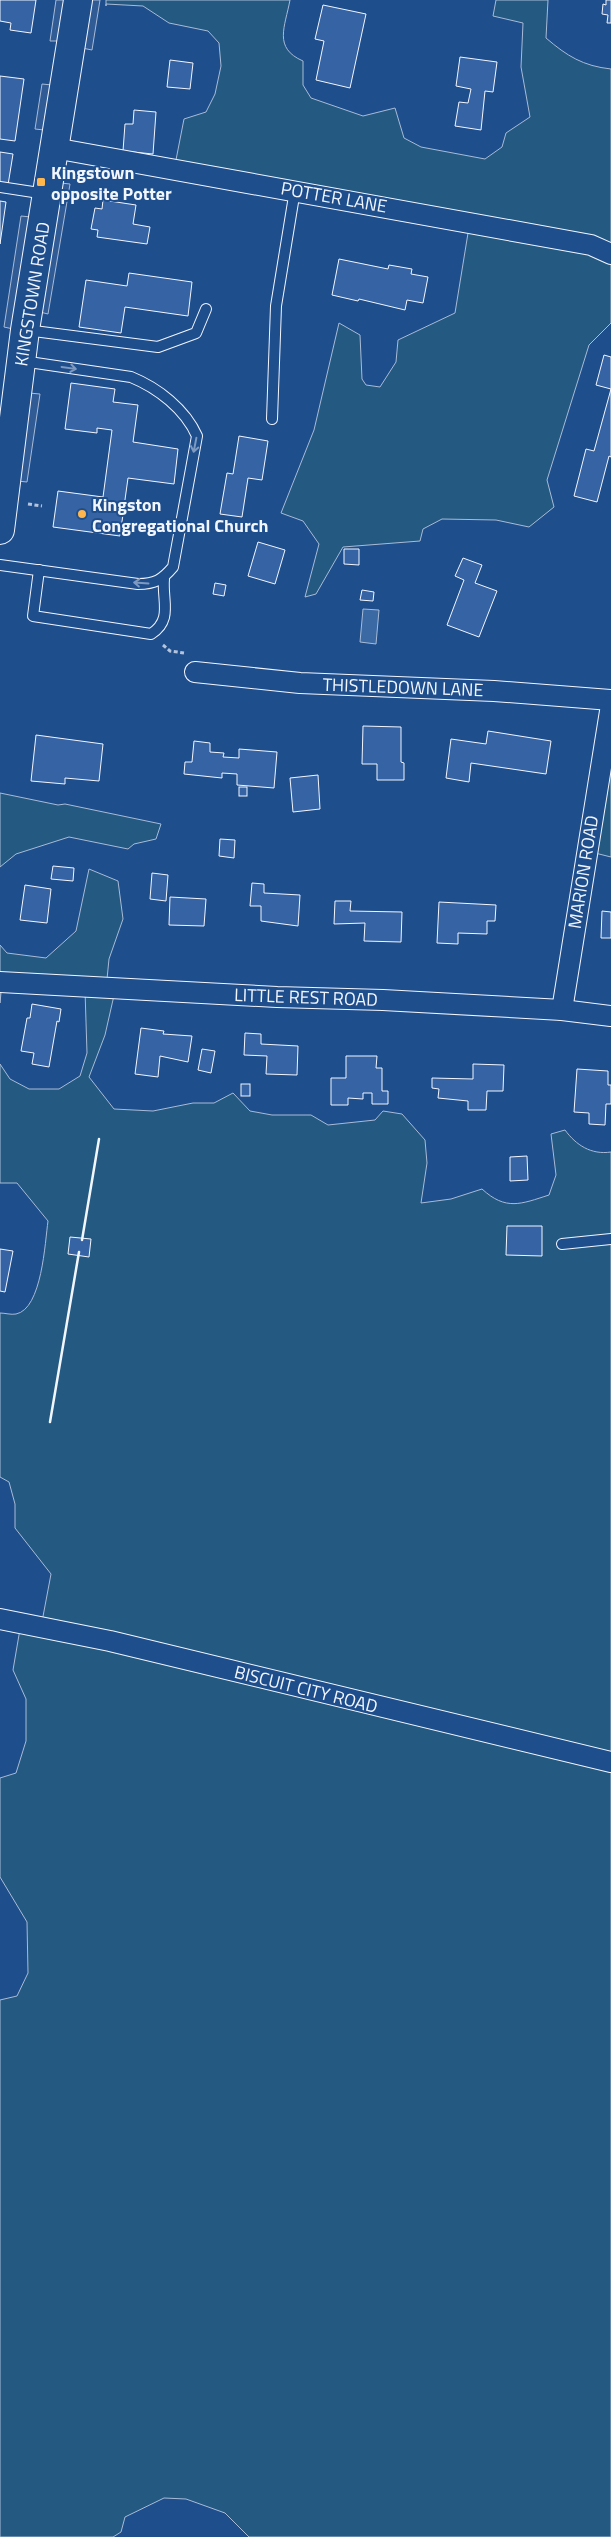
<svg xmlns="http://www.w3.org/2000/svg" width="611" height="2537" viewBox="0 0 611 2537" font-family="'Titillium Web',sans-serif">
<rect width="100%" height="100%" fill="#1f4e8c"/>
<g fill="#245a82" stroke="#a8bbd7">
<path d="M 106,0 L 290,0 C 285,27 273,48 303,61 L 303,85 L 311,98 L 363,116 L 395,108 L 404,138 L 421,147 L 485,159 L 502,147 L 506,133 L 530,117 L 521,67 L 523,23 L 493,16 L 496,0 L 548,0 L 546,38 C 567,56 583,66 611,69 L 611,323 L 589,345 L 547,480 L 554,507 L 529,527 L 496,520 L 442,519 L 423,529 L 420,541 L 343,547 L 316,594 L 305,597 L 319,544 L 303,521 L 281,513 L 314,430 L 339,323 L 360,335 L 362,379 L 366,385 L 380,387 L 396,362 L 398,340 L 455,313 L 469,227 L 174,170 L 184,119 L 206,112 L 215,94 L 221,66 L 219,43 L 208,31 L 169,23 L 143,6 L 106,4 L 106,6 Z"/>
<path d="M 611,767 L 611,857 L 587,851 Z"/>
<path d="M 0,793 L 58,805 L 65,804 L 161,824 L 156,839 L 134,844 L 128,849 L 69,837 L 16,854 L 0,867 Z"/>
<path d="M 89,869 L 118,881 L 123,919 L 109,959 L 106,989 L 115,991 L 105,1035 L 89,1077 L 114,1109 L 153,1111 L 193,1103 L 214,1103 L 233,1093 L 250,1111 L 272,1115 L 311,1115 L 328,1125 L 375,1120 L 383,1111 L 402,1114 L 425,1140 L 427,1163 L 421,1203 L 451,1199 L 482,1189 C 506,1211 521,1204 549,1195 L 556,1175 L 551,1134 L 565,1130 C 576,1145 591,1155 611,1152 L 611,2537 L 249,2537 L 225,2513 L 186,2499 L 164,2498 L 125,2517 L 121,2532 L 113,2537 L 0,2537 L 0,2000 L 17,1996 L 28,1973 L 27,1922 L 0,1877 L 0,1778 L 16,1773 L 26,1741 L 26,1699 L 13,1670 L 20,1629 L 41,1627 L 51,1574 L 15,1528 L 15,1504 L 9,1482 L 0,1477 L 0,1313 C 5,1313 11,1315 16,1314 C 42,1309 45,1242 48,1221 L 17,1183 L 0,1183 L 0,1064 L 10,1079 L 29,1089 L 59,1089 L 80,1076 L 87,1053 L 85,990 L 2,982 L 0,1003 L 0,945 L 7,953 L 46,958 L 76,931 Z"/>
</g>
<g fill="#305b95" stroke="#a8bbd7">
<path d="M 56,0 L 65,0 L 59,41 L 50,41 Z"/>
<path d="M 89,0 L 100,0 L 92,50 L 82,48 Z"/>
<path d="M 42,84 L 52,85 L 44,130 L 35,129 Z"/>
<path d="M 61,183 L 70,184 L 48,314 L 40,312 Z"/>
<path d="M 21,216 L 31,217 L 13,329 L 4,327 Z"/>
<path d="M 29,393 L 40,394 L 27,482 L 17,481 Z"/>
</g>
<path fill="#3b69a3" stroke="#a8bbd7" d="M 363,609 L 379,610 L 376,644 L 360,642 Z"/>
<g fill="#3563a3" stroke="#f2f6ff">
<path d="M 0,0 L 36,0 L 31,33 L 10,30 L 11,23 L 0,21 Z"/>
<path d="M 606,0 L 611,0 L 611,23 L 607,23 L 608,15 L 602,14 L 603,4 L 606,5 Z"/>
<path d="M 323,5 L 366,14 L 350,88 L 316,80 L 324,41 L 315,39 Z"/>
<path d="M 460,57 L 497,62 L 493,92 L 485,91 L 481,130 L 455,126 L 459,102 L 468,103 L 471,89 L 456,86 Z"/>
<path d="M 170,60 L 193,63 L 190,89 L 167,87 Z"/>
<path d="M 0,76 L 24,79 L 15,141 L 0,139 Z"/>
<path d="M 134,110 L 156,112 L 153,154 L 123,151 L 125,124 L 133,124 Z"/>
<path d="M 0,152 L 13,154 L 8,185 L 0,184 Z"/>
<path d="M 103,200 L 136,205 L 133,224 L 150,227 L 147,244 L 97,237 L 98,230 L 91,229 L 95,208 L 102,209 Z"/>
<path d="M 0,201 L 6,202 L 0,244 Z"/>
<path d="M 339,259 L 388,269 L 389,265 L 412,269 L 411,274 L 428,277 L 423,303 L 407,300 L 405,310 L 359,299 L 358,301 L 332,295 Z"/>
<path d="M 129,273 L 192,282 L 188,316 L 125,307 L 121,333 L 79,327 L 86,280 L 127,286 Z"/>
<path d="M 604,355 L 611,357 L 611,457 L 609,456 L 597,502 L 574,496 L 586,449 L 594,451 L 611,389 L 596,385 Z"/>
<path d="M 71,383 L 115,389 L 113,402 L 138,405 L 133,442 L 178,449 L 174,484 L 128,478 L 120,536 L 53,527 L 58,491 L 103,497 L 112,430 L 97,428 L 97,433 L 65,429 Z"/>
<path d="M 239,436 L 268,441 L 262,480 L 248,478 L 242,517 L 220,514 L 227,473 L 233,474 Z"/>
<path d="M 258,542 L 285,550 L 275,584 L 248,576 Z"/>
<path d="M 344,549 L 359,549 L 359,565 L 344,564 Z"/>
<path d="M 463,558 L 482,565 L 475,583 L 497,591 L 479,637 L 447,625 L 464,580 L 455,576 Z"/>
<path d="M 215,583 L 226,585 L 224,596 L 213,594 Z"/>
<path d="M 362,590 L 374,592 L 373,601 L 360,600 Z"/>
<path d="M 363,726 L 401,727 L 401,762 L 404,763 L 404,780 L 377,780 L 377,764 L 362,764 Z"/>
<path d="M 488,731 L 551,741 L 546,774 L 471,763 L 469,782 L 446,778 L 451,739 L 486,744 Z"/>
<path d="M 36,735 L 103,744 L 99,781 L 65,778 L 65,784 L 31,781 Z"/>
<path d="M 194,741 L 210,743 L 210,752 L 224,753 L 223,757 L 239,758 L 239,749 L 277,752 L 274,788 L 237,785 L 237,774 L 222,773 L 222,778 L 184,774 L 185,762 L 192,762 Z"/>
<path d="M 318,775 L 320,809 L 293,812 L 290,778 Z"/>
<rect x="239" y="787" width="8" height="9"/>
<path d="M 220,839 L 235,840 L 234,858 L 219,856 Z"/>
<path d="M 53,866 L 74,868 L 73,881 L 51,879 Z"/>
<path d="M 152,873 L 168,875 L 166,901 L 150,899 Z"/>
<path d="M 252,883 L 264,884 L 264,893 L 300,895 L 298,926 L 261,921 L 261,906 L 250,906 Z"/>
<path d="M 25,885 L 51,889 L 47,923 L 20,920 Z"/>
<path d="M 170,897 L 206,899 L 204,926 L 169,925 Z"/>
<path d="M 335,901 L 351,901 L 350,911 L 402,912 L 401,942 L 364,941 L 365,923 L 334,924 Z"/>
<path d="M 439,902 L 496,905 L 495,921 L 487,921 L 487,934 L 458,933 L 458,944 L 437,943 Z"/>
<path d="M 602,911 L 611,912 L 611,938 L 601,938 Z"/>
<path d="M 32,1004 L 61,1009 L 59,1022 L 57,1021 L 49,1067 L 32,1064 L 34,1053 L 21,1051 L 27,1018 L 30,1018 Z"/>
<path d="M 141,1028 L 164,1031 L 163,1034 L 192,1036 L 188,1062 L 160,1056 L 158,1077 L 135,1074 Z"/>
<path d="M 245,1033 L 261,1034 L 261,1044 L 298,1046 L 297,1075 L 266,1074 L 267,1056 L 244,1055 Z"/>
<path d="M 202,1049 L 215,1051 L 211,1073 L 198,1070 Z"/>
<path d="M 346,1056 L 377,1056 L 376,1068 L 382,1068 L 382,1091 L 388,1091 L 388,1104 L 372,1104 L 372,1093 L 363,1093 L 363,1099 L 348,1098 L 348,1105 L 331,1105 L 331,1078 L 346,1078 Z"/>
<path d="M 473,1064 L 504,1065 L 503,1091 L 487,1091 L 486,1110 L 468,1110 L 468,1101 L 438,1098 L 439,1089 L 432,1088 L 432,1078 L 473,1079 Z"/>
<path d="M 577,1069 L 608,1071 L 608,1085 L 611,1085 L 611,1104 L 606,1104 L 605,1125 L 589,1124 L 589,1113 L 574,1112 Z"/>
<rect x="241" y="1084" width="9" height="12"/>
<path d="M 527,1156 L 528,1180 L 510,1181 L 510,1157 Z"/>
<path d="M 507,1226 L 542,1226 L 542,1256 L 506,1255 Z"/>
<path d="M 70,1237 L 91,1239 L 89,1257 L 68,1254 Z"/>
<path d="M 0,1249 L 13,1251 L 5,1292 L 0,1291 Z"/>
</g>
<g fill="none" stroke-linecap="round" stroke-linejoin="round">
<g stroke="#f2f6ff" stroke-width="12">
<g id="service">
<path d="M 0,187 L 46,194"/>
<path d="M 26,330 L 158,347 L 196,333 L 206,309"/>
<path d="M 272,419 L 276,306 L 295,190"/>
<path d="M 0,565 L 138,584 C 155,584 162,580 173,567 L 197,436 C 185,409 158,388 131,377 L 22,361"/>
<path d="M 39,570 L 33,616 L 151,634 C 173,620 162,601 164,579"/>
<path d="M 562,1244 L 611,1239"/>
</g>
</g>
<g stroke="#f2f6ff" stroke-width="22">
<g id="minor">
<path d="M 54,148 L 591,245 L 611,254"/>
<path d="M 195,672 L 300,683 L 494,691 L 611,700"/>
<path d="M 0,982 L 277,997 L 383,1000 L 562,1010 L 611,1016"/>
<path d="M 562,1010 L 611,705"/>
<path d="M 0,1619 L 110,1641 L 611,1762"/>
</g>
</g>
<g stroke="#f2f6ff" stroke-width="30">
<path id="primary" d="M 0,530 L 25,330 L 78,0"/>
</g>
<g stroke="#b3c4dc" stroke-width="3" stroke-dasharray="4 2.5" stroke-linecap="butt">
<path d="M 28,504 L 42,506"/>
<path d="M 163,645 L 170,651 L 184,653"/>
</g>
<use href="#service" stroke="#1f4e8c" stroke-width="10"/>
<use href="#minor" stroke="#1f4e8c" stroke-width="20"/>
<use href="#primary" stroke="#1f4e8c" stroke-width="28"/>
<g stroke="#f2f6ff" stroke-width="2.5">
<path d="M 82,1240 L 99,1139"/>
<path d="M 50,1422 L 79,1252"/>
</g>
</g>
<defs><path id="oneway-shaft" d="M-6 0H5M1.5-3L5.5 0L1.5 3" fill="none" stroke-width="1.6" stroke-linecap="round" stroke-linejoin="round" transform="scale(1.25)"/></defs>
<g stroke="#7e9ac0">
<use href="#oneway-shaft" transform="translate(69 368) rotate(8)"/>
<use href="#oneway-shaft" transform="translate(195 445) rotate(101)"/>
<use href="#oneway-shaft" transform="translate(141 583) rotate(-176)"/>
</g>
<g fill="#ffb74d" stroke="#1f4e8c" stroke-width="2">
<rect x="36" y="177" width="10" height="10" rx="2.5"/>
<circle cx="82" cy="514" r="5"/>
</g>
<g text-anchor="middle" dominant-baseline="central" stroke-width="4" stroke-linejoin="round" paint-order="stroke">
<g font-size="18" font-weight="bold" fill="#f2f6ff" stroke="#1f4e8c" text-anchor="start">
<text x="51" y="172">Kingstown<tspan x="51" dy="21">opposite Potter</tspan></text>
<text x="92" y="504">Kingston<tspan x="92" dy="21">Congregational Church</tspan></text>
</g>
<g font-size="18" fill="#f2f6ff" stroke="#1f4e8c">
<text transform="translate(334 197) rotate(10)">POTTER LANE</text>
<text transform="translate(32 294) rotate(-81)">KINGSTOWN ROAD</text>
<text transform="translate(403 687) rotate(2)">THISTLEDOWN LANE</text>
<text transform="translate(583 872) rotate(-81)">MARION ROAD</text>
<text transform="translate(306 997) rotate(2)">LITTLE REST ROAD</text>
<text transform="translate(306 1689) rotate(14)">BISCUIT CITY ROAD</text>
</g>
</g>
</svg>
